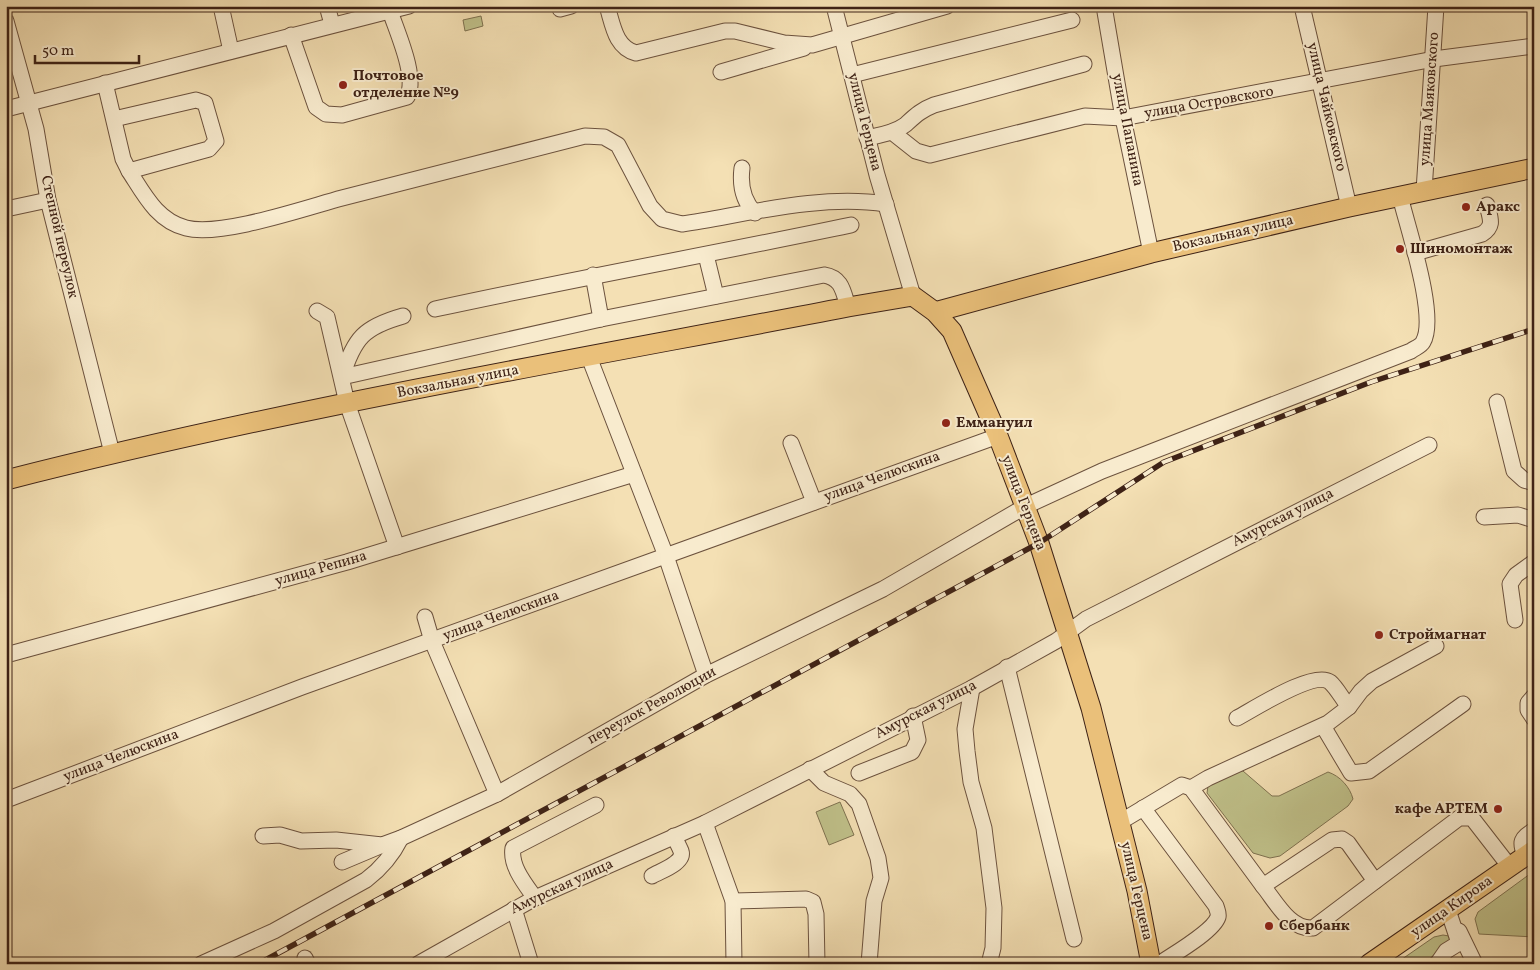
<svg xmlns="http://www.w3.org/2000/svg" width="1540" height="970" viewBox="0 0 1540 970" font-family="Vollkorn,serif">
<rect width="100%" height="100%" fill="#f4e0b4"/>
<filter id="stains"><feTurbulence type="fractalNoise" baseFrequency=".004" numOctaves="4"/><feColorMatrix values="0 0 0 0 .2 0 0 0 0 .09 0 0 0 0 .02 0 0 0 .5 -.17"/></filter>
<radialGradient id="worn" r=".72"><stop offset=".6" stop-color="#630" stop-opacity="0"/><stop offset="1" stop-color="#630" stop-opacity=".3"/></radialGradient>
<g fill="#c0c18a" stroke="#7f7250">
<path d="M 481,16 L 483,26 L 465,31 L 463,20 Z"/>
<path d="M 1236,770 L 1243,771 L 1272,796 L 1279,796 L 1328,772 C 1340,776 1350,787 1353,799 L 1348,806 L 1280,856 L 1270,858 L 1253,853 L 1207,793 L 1208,786 Z"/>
<path d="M 840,802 L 854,835 L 829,845 L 816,812 Z"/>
<path d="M 1534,871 L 1534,937 L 1479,934 L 1475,919 L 1478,912 Z"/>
<path d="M 1443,935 L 1449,936 L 1450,942 L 1423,964 L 1395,964 L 1434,937 Z"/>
</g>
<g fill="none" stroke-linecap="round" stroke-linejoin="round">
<g stroke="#6c523e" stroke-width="17">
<g id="minor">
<path d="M 221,6 L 231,51"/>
<path d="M 327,6 L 332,24"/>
<path d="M 607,6 C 613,25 615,47 636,53 L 725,31 L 735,31 L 784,43 L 812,45 L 947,6"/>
<path d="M 834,6 L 877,175 L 913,296"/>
<path d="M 1104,6 L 1123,118 L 1151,253"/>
<path d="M 1302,6 L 1349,207"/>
<path d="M 560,9 L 571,6"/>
<path d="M 6,21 L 36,129 L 48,200 L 112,453"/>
<path d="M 291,35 L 316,107 L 326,114 L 342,115 L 407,97 C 418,78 397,32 390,11"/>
<path d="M 721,72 L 804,48"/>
<path d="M 852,75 L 1072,20"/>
<path d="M 105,83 L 123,159 L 129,171 L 209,149 L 216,141 L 205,103 L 196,100 L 114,119"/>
<path d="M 6,109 L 409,6"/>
<path d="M 892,132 L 916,151 L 930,155 L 1085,116 L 1123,118 L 1434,59 L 1534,46"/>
<path d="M 867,138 C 880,135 894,133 905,125 C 915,116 921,110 934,105 L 1084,64"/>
<path d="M 742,168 C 740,184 743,201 755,213"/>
<path d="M 129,171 C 144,194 157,221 186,228 C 221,237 305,208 342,198 C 423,177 504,157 585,136 L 604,137 L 618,145 L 650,206 L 662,219 L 682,224 C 748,214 820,194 886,204"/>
<path d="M 1424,191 L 1436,6"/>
<path d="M 6,209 L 48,200"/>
<path d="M 1415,253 L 1482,234 C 1495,226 1490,218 1487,205"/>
<path d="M 706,255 L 716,296"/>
<path d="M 593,275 L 601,319"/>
<path d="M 435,309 C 573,279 712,254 851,225"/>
<path d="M 317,311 L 327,317 L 347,403 L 397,547"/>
<path d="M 403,316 C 364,327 354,338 342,377 L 601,319 L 824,275 C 842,278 843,291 848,307"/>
<path d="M 589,357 L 666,556 L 706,675"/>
<path d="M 1497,402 L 1514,471 L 1524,480 L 1534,483"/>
<path d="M 791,443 L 814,502"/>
<path d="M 1484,517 L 1518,515 L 1534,520"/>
<path d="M 425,617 L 432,641 L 497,794"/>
<path d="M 1515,620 L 1510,584 L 1516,575 L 1534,562"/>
<path d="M 6,655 L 347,562 L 634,474"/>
<path d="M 1007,667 L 1074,939"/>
<path d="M 972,688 L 965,729 L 967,751 L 971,782 L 984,828 L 994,908 L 993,948 L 989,964"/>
<path d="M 1534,696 L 1528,703 L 1528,710 L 1534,719"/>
<path d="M 1237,718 C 1254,709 1314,670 1330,682 C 1337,688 1343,700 1349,707"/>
<path d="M 1323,726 L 1351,773 L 1369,771 L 1463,704"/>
<path d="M 810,769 L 824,783 L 850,794 L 859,804 L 878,858 L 881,878 L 874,901 L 869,964"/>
<path d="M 859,773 L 912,752 L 918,740 L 913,716"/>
<path d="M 1191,788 L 1208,778 L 1328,723 L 1349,707 L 1361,691 L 1372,681 L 1436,646"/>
<path d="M 6,800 L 302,687 L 998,436"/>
<path d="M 1143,808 L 1216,906 C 1217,910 1219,913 1218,917 C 1213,932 1172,955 1159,964"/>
<path d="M 1120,822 L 1182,785 L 1191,788 L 1263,886 L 1332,840 L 1342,839 L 1348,843 L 1375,881"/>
<path d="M 705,823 L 733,901 L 734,964"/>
<path d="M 263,836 L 280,835 L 301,841 L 336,840 L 382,845 L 401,838 L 497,794 L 706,675 L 883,589 L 1026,506 L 1102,471 L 1411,351 C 1415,348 1421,346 1423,342 C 1438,317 1407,226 1400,196"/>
<path d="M 1525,856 C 1519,841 1521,839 1534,830"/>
<path d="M 342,862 L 380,846"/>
<path d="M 652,876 C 660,871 685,863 681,851 C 679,846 676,841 674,836"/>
<path d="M 1263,886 C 1276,902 1290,930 1313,928 L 1459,818 L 1472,818 L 1510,867"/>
<path d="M 535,898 C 525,884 510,866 513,848 L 596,805"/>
<path d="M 733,901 L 806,899 L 813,902 L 816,914 L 817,964"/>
<path d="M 514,909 L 531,964"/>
<path d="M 1459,931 L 1475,964"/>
<path d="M 305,958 L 308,964"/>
<path d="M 201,964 L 274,931 L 366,880 C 382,868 392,856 401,838"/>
<path d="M 418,964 L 535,898 L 705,823 L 972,688 L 1056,641 L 1086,619 L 1429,445"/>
<path d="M 1437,964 L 1446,951 L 1459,943 L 1448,910"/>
</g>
</g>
<g stroke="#3e2216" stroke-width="21">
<g id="major">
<path d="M 935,312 L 1151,253 L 1349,207 L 1534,168"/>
<path d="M 6,480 C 284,409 567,361 848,307 L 913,296 L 935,312 L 952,331 L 998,436 L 1039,543 L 1091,708 L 1137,891 L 1151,964"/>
<path d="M 1369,964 L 1534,850"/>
</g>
</g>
<use href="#minor" stroke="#f8ebce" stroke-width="15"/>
<use href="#major" stroke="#eac07a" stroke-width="19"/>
<g stroke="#3e2216" stroke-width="5.5">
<path id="rail" d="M 258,964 L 1039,543 L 1164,462 L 1371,382 L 1534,329"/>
</g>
<use href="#rail" stroke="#f8ebce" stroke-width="4" stroke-dasharray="11" stroke-linecap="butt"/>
</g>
<g fill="#8f2418" stroke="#f8ebce" stroke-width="2">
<circle cx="343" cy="85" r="5"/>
<circle cx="1466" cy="207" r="5"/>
<circle cx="1400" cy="249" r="5"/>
<circle cx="946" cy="423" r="5"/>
<circle cx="1379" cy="635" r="5"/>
<circle cx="1498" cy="809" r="5"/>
<circle cx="1269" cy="926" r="5"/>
</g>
<g text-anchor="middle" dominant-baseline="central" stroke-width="4" stroke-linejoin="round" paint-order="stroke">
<g font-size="15" font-weight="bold" fill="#3e2216" stroke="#f8ebce" text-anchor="start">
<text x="353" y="76">Почтовое<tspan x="353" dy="17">отделение №9</tspan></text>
<text x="1476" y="207">Аракс</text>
<text x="1410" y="249">Шиномонтаж</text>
<text x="956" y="423">Еммануил</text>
<text x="1389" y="635">Строймагнат</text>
<text x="1488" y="809" text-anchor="end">кафе АРТЕМ</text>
<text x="1279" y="926">Сбербанк</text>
</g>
<g font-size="15" fill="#3e2216" stroke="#f8ebce">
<text transform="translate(1430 99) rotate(-86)">улица Маяковского</text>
<text transform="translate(1209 103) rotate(-10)">улица Островского</text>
<text transform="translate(1326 107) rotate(77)">улица Чайковского</text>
<text transform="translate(864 122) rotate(76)">улица Герцена</text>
<text transform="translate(1127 130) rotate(79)">улица Папанина</text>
<text transform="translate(1233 234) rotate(-13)">Вокзальная улица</text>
<text transform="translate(59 237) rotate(77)">Степной переулок</text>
<text transform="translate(458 382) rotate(-11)">Вокзальная улица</text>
<text transform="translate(882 477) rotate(-20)">улица Челюскина</text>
<text transform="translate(1023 503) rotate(69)">улица Герцена</text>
<text transform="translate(1283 518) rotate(-27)">Амурская улица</text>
<text transform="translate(321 569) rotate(-16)">улица Репина</text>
<text transform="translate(501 616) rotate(-20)">улица Челюскина</text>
<text transform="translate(652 706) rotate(-29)">переулок Революции</text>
<text transform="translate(926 710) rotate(-27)">Амурская улица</text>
<text transform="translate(121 756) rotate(-21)">улица Челюскина</text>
<text transform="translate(562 887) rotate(-25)">Амурская улица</text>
<text transform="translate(1136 891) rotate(77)">улица Герцена</text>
<text transform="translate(1452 907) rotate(-35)">улица Кирова</text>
</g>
</g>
<rect width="1540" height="970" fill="none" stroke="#f4e0b4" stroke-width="25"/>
<rect x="8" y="8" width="1525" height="955" fill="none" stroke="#3e2216" stroke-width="2.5"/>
<rect x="12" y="12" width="1515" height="945" fill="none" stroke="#3e2216"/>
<path d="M35 55v8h104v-8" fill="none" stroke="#3e2216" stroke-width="2.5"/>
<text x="42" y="55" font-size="15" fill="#3e2216" stroke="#f8ebce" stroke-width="4" paint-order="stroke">50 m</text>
<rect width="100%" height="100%" filter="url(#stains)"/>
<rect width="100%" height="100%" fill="url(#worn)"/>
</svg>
